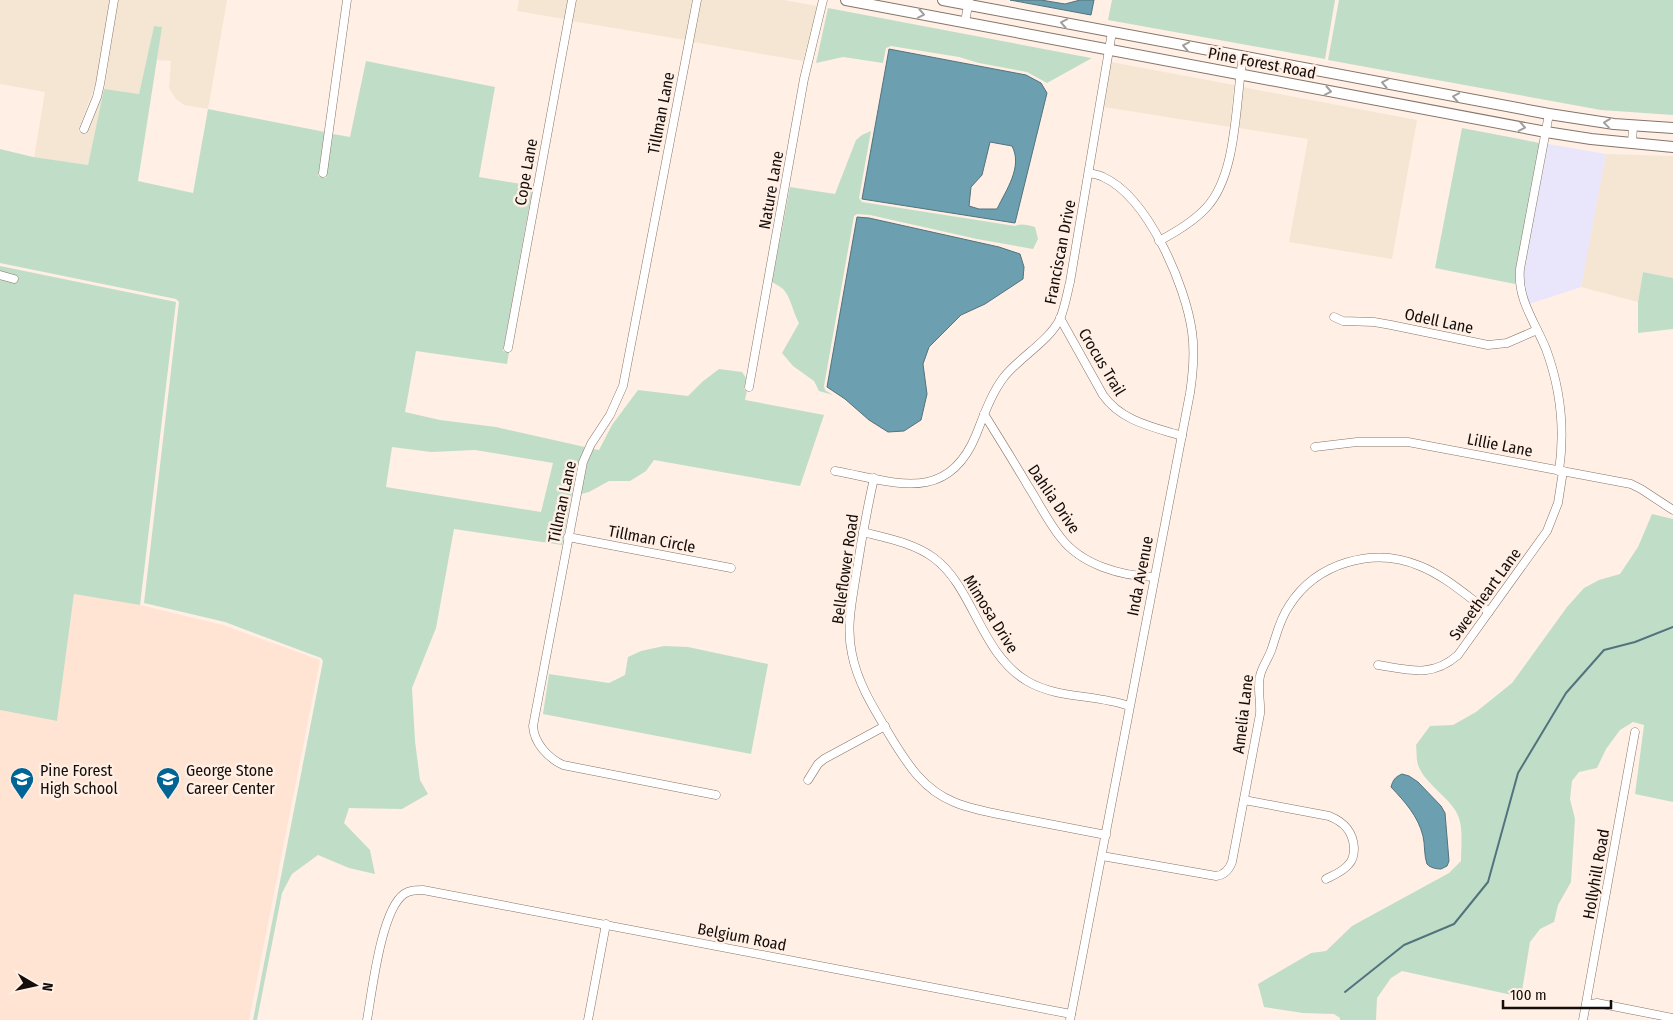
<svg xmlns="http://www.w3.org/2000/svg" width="1673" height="1020" viewBox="0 0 1673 1020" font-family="'Fira Sans Condensed',sans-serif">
<rect width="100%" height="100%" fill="#ffefe5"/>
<g fill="#f5e6d3">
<path d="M 0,0 L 110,0 L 96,83 L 78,131 L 86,134 L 101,99 L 105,85 L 118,0 L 227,0 L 208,109 L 184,105 L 176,99 L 169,88 L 171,61 L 157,60 L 161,27 L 154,26 L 139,94 L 104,90 L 88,165 L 34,158 L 45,92 L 0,84 Z"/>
<path d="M 519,0 L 568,0 L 564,19 L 517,11 Z"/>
<path d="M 576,0 L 692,0 L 685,40 L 572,21 Z"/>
<path d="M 701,0 L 784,0 L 817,6 L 803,61 L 693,42 Z"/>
<path d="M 1111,62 L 1234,85 L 1230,127 L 1104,107 Z"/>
<path d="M 1242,87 L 1417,120 L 1392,259 L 1289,242 L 1308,139 L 1239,128 Z"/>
<path d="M 1606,154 L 1673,156 L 1673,278 L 1643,272 L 1638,302 L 1581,287 Z"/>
</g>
<path fill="#ffe4d4" d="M 74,593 L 140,605 L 223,625 L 320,660 L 249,1020 L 0,1020 L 0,710 L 57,721 Z"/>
<path fill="#e9e5fb" d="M 1548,144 L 1606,154 L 1581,287 L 1529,304 L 1524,287 L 1524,269 Z"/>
<g fill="#c0dec7" fill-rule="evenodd">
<path d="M 1112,0 L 1335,0 L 1325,59 L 1108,20 Z"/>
<path d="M 1339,0 L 1673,0 L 1673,115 L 1601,110 L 1328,60 Z"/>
<path d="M 828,8 L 1091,58 L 1092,58 L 1047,83 L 1027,72 L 979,63 L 959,57 L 891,46 L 886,48 L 883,63 L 843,57 L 816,63 Z"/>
<path d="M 154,26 L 162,27 L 138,181 L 193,193 L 208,109 L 325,132 L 318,176 L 326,178 L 333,134 L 350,137 L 366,61 L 495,87 L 479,177 L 533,186 L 503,351 L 509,352 L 507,364 L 416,351 L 405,412 L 440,420 L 496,427 L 585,447 L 577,467 L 562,545 L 454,529 L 436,628 L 412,688 L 415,741 L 420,780 L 428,794 L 402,809 L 349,808 L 344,823 L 370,850 L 375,874 L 349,868 L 318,855 L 292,874 L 282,893 L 257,1020 L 253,1020 L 323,661 L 321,658 L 225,622 L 144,603 L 179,302 L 176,299 L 0,263 L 0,149 L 33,157 L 88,165 L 104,89 L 139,94 ZM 392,447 L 431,452 L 475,450 L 553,463 L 541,512 L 386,487 Z"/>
<path d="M 1462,128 L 1540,143 L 1516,268 L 1515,284 L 1435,268 Z"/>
<path d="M 871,131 L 859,198 L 862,202 L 1015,226 C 1022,223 1027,225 1035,227 L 1038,239 L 1033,249 L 977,239 L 870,215 L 857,214 L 854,216 L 824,386 L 825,390 L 833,395 L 819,391 L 814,381 L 793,366 L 782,353 L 799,323 C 793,313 791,297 783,289 C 780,286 775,284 772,282 L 790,187 L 835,194 L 856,140 L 862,135 Z"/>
<path d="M 0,266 L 176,302 L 140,605 L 74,594 L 57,721 L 0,710 Z"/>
<path d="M 1643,272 L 1673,278 L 1673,329 L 1638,333 L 1638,302 Z"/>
<path d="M 719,369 L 742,372 L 746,378 L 744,389 L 747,390 L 745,400 L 824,415 L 800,486 L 654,460 L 646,471 L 630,481 L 609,481 L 589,492 L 581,494 L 587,463 L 593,449 L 599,450 L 612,425 L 638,390 L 688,396 L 702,382 Z"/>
<path d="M 1652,514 L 1673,519 L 1673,802 L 1635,794 L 1644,725 L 1633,722 L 1620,730 L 1606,749 L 1597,768 L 1579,772 L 1572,781 L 1570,799 L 1575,819 L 1571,882 L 1558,905 L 1554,922 L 1540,929 L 1530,942 L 1521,997 L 1402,971 L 1391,978 L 1377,998 L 1376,1020 L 1340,1020 L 1340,1018 L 1334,1014 L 1303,1013 L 1264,1007 L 1258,984 L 1311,953 L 1326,951 L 1352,926 L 1449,873 L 1461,861 C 1461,847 1463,831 1459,818 C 1453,799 1425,785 1418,765 C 1416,759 1417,752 1416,745 L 1430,726 L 1453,725 L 1476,712 L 1512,683 L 1567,607 L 1584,588 L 1599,580 L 1620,574 L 1638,547 Z"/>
<path d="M 664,646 L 688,647 L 768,664 L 751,754 L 543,714 L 549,674 L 609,683 L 625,675 L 628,657 L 641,651 Z"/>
</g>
<g fill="#6c9faf" stroke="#52737e" fill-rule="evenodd">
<path d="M 1010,0 L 1041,0 L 1065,4 L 1080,0 L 1094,0 L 1091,15 Z"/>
<path d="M 889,49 L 1026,75 L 1041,83 L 1047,93 L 1015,223 L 862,199 ZM 990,142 L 1012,146 C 1023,167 1006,190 997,209 L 979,209 L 969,206 L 971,187 L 982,175 Z"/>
<path d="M 857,217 L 869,218 L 999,247 L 1020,254 L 1024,267 L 1023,279 L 985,304 L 961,315 L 929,347 L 923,364 L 927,394 L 921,420 L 904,431 L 888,432 L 869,420 L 845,399 L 827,387 Z"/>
<path d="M 1402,774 L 1409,776 L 1418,782 L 1441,806 L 1445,813 L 1449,861 L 1447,866 L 1441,869 C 1437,869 1430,868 1427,864 C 1424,856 1425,844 1423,836 C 1418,816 1405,802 1391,787 C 1393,780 1395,777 1402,774 Z"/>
</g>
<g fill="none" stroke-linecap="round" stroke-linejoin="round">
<path stroke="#52737e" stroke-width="2" d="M 1345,992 L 1404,945 L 1454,924 L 1488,882 L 1518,773 L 1566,693 L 1604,650 L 1635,642 L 1673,627"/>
<g stroke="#857469" stroke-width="9">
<g id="minor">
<path d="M 697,0 L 623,386 L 610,415 L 591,444 L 583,462 L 533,726 C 534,743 548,758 563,765 L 716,795"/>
<path d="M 965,22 L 969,0"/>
<path d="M 1549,114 L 1520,269 C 1517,299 1535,322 1546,349 C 1560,387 1565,430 1559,471"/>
<path d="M 84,129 L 97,97 L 100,84 L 114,0"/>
<path d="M 1632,143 L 1633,126"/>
<path d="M 323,173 L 347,0"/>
<path d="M 1159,241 C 1176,232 1193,222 1206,208 C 1238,174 1235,101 1243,57"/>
<path d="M 0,275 L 14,279"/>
<path d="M 1334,317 L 1343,321 L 1374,322 L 1391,325 L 1488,345 L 1507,343 L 1537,330"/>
<path d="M 1060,318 L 1103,395 C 1121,421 1153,427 1182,436"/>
<path d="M 508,348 L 572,0"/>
<path d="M 749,387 L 804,79 L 823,0"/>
<path d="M 984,414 C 999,438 1014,462 1028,486 C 1039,503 1048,522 1061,538 C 1082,565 1121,576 1154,577"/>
<path d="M 1315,447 L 1357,442 L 1408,442 L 1631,484 L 1641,489 L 1673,510"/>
<path d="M 835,471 C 892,481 947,506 976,435 C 984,415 991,394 1004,377 C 1020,357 1049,341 1060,319 C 1065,307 1067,294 1070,282 L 1112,32"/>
<path d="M 874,478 C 867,510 861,542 856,575 C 852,601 846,627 852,654 C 858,685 876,712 892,739 C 908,765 924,790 954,802 C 973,810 993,813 1013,817 C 1044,823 1075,829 1106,835"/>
<path d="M 863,532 C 887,538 914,543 934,558 C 974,588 980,653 1027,681 C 1057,699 1096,694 1129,706"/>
<path d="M 568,537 L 731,568"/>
<path d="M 1378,665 C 1409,670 1432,678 1458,655 L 1547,531 L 1558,503 L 1563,471"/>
<path d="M 808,780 L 818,764 L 824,759 L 885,726"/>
<path d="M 1244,800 L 1329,816 C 1344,822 1353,831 1354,848 C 1354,854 1353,860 1349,864 C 1344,871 1334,875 1326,879"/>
<path d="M 1102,856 L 1216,876 C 1224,875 1229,870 1232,862 L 1260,714 C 1261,701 1257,688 1260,676 C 1262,666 1269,658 1272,648 C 1277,633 1280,619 1289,606 C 1316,563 1373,546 1420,566 C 1445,576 1467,596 1489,612"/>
<path d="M 1586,1005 L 1597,1003 L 1673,1018"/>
<path d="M 367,1020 C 372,992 381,910 404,894 C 410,890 416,890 423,890 L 1071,1014"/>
<path d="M 588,1020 L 606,924"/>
<path d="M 1070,1020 L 1190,393 C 1193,373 1195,352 1192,332 C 1186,286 1148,197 1103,177 C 1099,175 1093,174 1089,173"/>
<path d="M 1583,1020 L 1635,732"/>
</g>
</g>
<g stroke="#857469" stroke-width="12">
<g id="major">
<path d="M 846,0 L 1546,132 L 1591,139 L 1673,147"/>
<path d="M 943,0 L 1549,114 L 1614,124 L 1673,128"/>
</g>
</g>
<use href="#minor" stroke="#fff" stroke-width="8"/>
<use href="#major" stroke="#fff" stroke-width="10"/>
</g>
<defs><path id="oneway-chevron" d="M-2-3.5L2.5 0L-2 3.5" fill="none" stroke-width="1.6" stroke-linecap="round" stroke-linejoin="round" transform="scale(1.25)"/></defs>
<g stroke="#a19e9d">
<use href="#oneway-chevron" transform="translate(921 14) rotate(11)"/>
<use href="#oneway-chevron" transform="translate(1064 23) rotate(-169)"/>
<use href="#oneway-chevron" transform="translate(1186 46) rotate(-169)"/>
<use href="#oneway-chevron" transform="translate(1385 83) rotate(-169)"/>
<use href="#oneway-chevron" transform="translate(1328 91) rotate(11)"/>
<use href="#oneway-chevron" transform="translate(1456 97) rotate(-169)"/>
<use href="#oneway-chevron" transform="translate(1607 123) rotate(-173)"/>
<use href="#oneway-chevron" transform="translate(1522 127) rotate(11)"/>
</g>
<defs>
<g id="school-pin" transform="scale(1.25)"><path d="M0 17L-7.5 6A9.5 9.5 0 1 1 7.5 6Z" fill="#006594" stroke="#ffefe5"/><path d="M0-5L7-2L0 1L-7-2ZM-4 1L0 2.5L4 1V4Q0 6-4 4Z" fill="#fff"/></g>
</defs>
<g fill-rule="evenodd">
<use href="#school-pin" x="22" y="779"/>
<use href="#school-pin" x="168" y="779"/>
</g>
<g text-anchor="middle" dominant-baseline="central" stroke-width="5" stroke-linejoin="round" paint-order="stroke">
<g font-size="16" fill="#140d0a" stroke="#ffefe5">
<text transform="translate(1262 63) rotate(11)">Pine Forest Road</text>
<text transform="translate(661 113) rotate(-79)">Tillman Lane</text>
<text transform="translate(526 172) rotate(-80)">Cope Lane</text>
<text transform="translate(771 190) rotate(-80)">Nature Lane</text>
<text transform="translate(1060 252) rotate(-79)">Franciscan Drive</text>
<text transform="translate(1439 321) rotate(12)">Odell Lane</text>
<text transform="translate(1102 362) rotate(59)">Crocus Trail</text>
<text transform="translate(1500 445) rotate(11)">Lillie Lane</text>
<text transform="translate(1054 499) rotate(56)">Dahlia Drive</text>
<text transform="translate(562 502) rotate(-78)">Tillman Lane</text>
<text transform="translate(652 539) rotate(11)">Tillman Circle</text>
<text transform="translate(845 569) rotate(-82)">Belleflower Road</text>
<text transform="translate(1140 576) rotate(-79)">Inda Avenue</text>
<text transform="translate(1485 594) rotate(-54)">Sweetheart Lane</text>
<text transform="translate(991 614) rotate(58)">Mimosa Drive</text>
<text transform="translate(1243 714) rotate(-83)">Amelia Lane</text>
<text transform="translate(1596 874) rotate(-80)">Hollyhill Road</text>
<text transform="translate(742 937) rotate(11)">Belgium Road</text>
</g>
<g font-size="16" fill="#140d0a" stroke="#ffefe5" text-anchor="start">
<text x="40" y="770">Pine Forest<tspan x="40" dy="18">High School</tspan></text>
<text x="186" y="770">George Stone<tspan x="186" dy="18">Career Center</tspan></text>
</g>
</g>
<g transform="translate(35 985) rotate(99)" stroke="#ffefe5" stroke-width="4" paint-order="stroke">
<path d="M0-4L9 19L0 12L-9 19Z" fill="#140d0a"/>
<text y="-8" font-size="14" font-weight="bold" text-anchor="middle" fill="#140d0a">N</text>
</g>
<path d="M1503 1000v8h108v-8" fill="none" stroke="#140d0a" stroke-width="2.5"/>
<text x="1510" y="1000" font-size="15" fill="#140d0a" stroke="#ffefe5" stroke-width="4" paint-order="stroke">100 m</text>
</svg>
